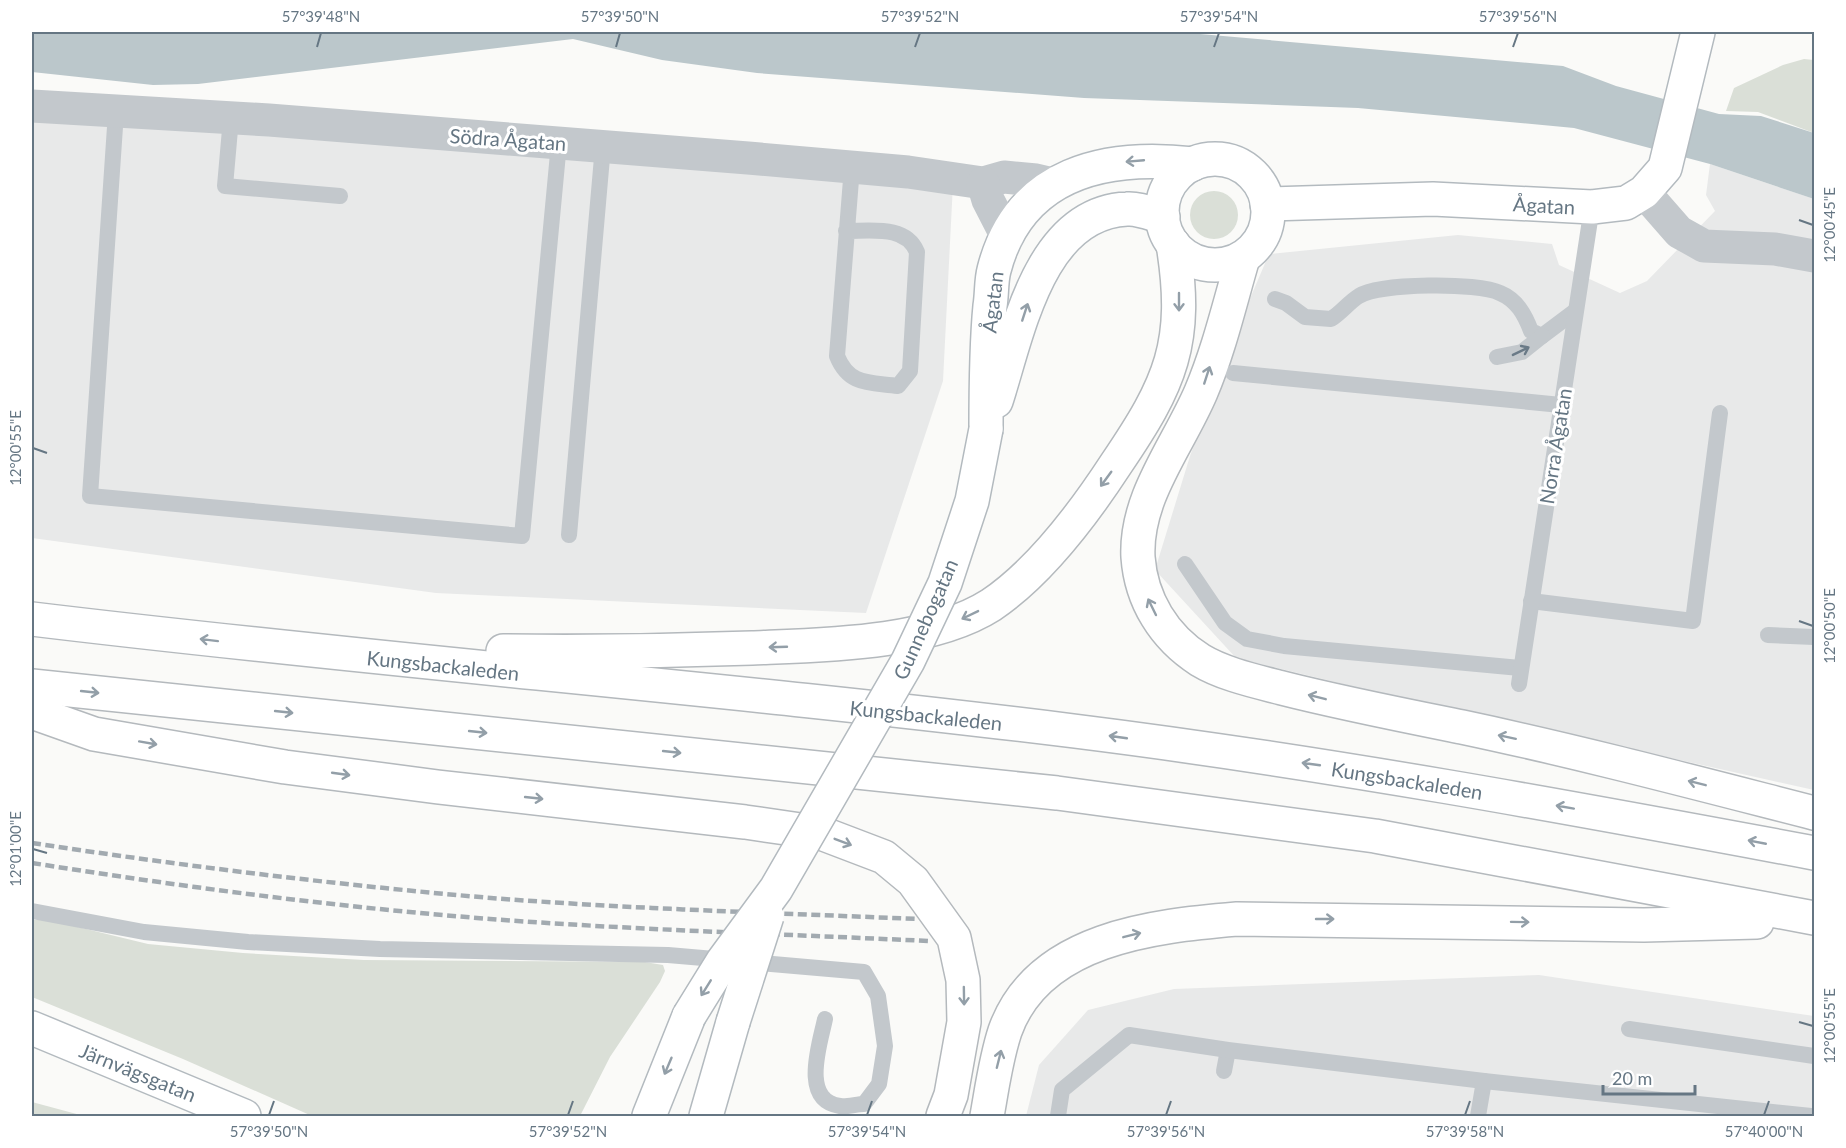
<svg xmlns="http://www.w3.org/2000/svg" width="1846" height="1148" viewBox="0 0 1846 1148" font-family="Lato,sans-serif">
<rect width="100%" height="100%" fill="#fafaf8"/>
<g fill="#e8e9e9">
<path d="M 32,90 L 954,164 L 943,381 L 866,613 L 436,593 L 32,538 Z"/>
<path d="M 1710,164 L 1814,199 L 1814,790 L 1393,696 L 1236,658 L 1155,570 L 1190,456 L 1240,322 L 1269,254 L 1458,235 L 1552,244 L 1559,265 L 1620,293 L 1647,281 L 1715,211 L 1706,195 Z"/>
<path d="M 1539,975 L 1814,1016 L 1814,1116 L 1026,1116 L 1039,1065 L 1088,1010 L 1174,989 Z"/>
</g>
<g fill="#dadfd7">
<path d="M 1804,59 L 1814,60 L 1814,133 L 1758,112 L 1726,111 L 1734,88 L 1783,65 Z"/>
<circle cx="1214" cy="215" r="24"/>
<path d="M 32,920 L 49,920 L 148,944 L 243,953 L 364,960 L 645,962 L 663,965 L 665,971 L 660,982 L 610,1057 L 580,1116 L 312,1116 L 183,1059 L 32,997 Z"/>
<path d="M 32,1102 L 84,1116 L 32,1116 Z"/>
</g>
<path fill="#bbc7cb" d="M 32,32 L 1177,32 L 1563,66 L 1616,86 L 1719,114 L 1761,116 L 1814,133 L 1814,199 L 1710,164 L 1574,128 L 1358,108 L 1084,98 L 757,73 L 662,60 L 573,39 L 198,84 L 153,85 L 32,72 Z"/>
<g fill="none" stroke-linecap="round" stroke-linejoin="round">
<g stroke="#b3babf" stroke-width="36">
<g id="secondary">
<circle cx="1215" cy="212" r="53"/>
<path d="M 1267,204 L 1433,199 L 1592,207 L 1626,203 L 1644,192 L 1665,168 L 1698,32"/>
<path d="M 996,401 C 1018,333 1039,213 1127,209 C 1138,208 1152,214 1163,217"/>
<path d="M 986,429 C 986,388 986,347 990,306 C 992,294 991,281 994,270 C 1019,172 1106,154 1193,164"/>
<path d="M 32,1028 L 244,1116"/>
<path d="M 649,1116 L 689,1016"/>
<path d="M 706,1116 L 733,1022"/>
</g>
</g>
<g stroke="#b4b9bd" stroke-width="36">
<g id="highway">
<path d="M 1243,258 C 1230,302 1219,350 1201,392 C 1178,446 1135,497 1138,557 C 1141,600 1164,637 1200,660 C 1223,674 1255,681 1282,688 C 1341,703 1402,715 1462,727 C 1580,752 1697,783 1814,813"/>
<path d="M 32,619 C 378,661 727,688 1074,731 C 1323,762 1568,807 1814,853"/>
<path d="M 503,651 C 586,652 669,651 752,648 C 823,645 930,644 991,605 C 1040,572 1084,513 1116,464 C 1171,383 1189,343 1173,244"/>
<path d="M 32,686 L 1057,793 L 1375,836 L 1814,918"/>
<path d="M 32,712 L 94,734 L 285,767 L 438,787 L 745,822 L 821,833 L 884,857 L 913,881 L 954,938 L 963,980 L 964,1022 L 951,1095 L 943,1116"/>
<path d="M 987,1116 C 992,1088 996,1058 1005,1031 C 1038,938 1154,926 1237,919 L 1644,925 L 1757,922"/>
</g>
</g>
<g stroke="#c3c8cc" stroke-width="16">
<path d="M 116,112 L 90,496 L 522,536 L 559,143"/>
<path d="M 231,118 L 225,186 L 340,196"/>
<path d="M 846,231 C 872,231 906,225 917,252 L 910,371 L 898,386 C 870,382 849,386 837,356 L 852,167"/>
<path d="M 1275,299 L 1286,303 L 1305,317 L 1331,319 C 1341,313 1349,302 1359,296 C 1379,283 1478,282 1500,293 C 1517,300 1525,315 1531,331 L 1542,336 L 1574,312"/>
<path d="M 1497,357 L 1522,352 L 1542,336"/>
<path d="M 1233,373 L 1561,405"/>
<path d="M 569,535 L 603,146"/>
<path d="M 1185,564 L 1225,623 L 1247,639 L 1284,646 L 1520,668"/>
<path d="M 1531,601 L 1693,621 L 1720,413"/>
<path d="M 1768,635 L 1814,637"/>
<path d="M 1519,684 L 1592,207"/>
<path d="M 32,911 L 144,932 L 248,942 L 380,949 L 668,955 L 864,972 L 878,996 L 885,1046 L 879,1084 L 864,1104 C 857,1104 847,1107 840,1106 C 800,1100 820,1044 825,1019"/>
<path d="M 1629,1029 L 1814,1056"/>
<path d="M 1224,1071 L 1228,1050"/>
<path d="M 1484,1081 L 1811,1116"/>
<path d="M 1058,1116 L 1062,1090 L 1129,1035 L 1228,1050 L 1484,1081 L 1478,1116"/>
</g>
<g stroke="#c3c8cc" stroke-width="33">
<path d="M 32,106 L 269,120 L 748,158 L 908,172 L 983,183 L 1004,177 L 1036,180 L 1053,184"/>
<path d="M 983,183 L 988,200 L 1007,237"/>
<path d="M 1644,192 L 1679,232 L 1704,246 L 1775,249 L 1814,256"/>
</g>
<use href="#secondary" stroke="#fff" stroke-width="33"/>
<use href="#highway" stroke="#fff" stroke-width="33"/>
<g stroke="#a2aab0" stroke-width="4.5" stroke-dasharray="9 4.5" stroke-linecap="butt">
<path d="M 32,843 C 184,866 337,885 491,898 C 633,909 776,913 918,919"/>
<path d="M 32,863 C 184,887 336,907 490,919 C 635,930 782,934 928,941"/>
</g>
<g stroke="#b3babf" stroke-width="36" stroke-linecap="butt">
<g id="secondary-bridge">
<path d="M 689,1016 L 723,961 L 776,889 L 908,661 L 945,583 L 972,501 L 986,429"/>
<path d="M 733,1022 L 767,916"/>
</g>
</g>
<use href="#secondary-bridge" stroke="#fff" stroke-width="33"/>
</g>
<defs><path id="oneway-shaft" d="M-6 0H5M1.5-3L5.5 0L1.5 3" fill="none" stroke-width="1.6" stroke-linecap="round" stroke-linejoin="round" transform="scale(1.5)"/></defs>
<g stroke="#939fa8">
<use href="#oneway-shaft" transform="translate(1135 161) rotate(175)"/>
<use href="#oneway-shaft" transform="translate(1179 302) rotate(90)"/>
<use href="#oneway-shaft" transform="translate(1025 312) rotate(-72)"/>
<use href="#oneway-shaft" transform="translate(1207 375) rotate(-72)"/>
<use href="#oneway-shaft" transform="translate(1106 479) rotate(126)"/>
<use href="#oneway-shaft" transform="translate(1152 607) rotate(-116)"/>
<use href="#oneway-shaft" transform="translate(970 615) rotate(154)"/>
<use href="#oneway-shaft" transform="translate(209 640) rotate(-173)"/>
<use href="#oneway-shaft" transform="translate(778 647) rotate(178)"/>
<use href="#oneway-shaft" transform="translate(90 692) rotate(6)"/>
<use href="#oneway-shaft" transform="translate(1317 697) rotate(-166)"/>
<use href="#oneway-shaft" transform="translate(284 712) rotate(6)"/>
<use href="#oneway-shaft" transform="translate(478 732) rotate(6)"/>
<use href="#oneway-shaft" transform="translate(1118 737) rotate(-172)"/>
<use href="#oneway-shaft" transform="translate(1507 737) rotate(-168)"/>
<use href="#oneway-shaft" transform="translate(148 743) rotate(10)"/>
<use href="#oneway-shaft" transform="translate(672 752) rotate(6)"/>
<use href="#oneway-shaft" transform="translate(1311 764) rotate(-172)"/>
<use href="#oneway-shaft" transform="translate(341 774) rotate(8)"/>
<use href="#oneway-shaft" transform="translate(1697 783) rotate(-166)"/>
<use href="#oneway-shaft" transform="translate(534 798) rotate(6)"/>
<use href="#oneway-shaft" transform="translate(1565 807) rotate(-170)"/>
<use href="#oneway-shaft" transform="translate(843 842) rotate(21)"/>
<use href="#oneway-shaft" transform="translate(1757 842) rotate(-169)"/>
<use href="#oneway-shaft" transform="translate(1325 919)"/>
<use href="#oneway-shaft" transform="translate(1520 922) rotate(1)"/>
<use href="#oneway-shaft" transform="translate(1132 935) rotate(-14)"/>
<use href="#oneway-shaft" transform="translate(706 988) rotate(122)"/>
<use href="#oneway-shaft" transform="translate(964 996) rotate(89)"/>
<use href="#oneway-shaft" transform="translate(999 1059) rotate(-76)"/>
<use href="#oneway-shaft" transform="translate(668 1066) rotate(113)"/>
</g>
<use stroke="#6a7a87" href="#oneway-shaft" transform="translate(1521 351) rotate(-26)"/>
<path fill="none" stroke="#657683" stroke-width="2" d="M 317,47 L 321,33M 616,47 L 620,33M 915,47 L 920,33M 1214,47 L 1219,33M 1513,47 L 1518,33M 1799,220 L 1813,225M 33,448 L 47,453M 1799,621 L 1813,626M 33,849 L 47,853M 1799,1022 L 1813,1026M 269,1115 L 274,1101M 568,1115 L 573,1101M 867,1115 L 872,1101M 1166,1115 L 1171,1101M 1465,1115 L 1470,1101M 1764,1115 L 1769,1101"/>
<g text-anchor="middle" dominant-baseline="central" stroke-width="6" stroke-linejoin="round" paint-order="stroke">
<g font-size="20" fill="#657683" stroke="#fff">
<text transform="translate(508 139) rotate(4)">Södra Ågatan</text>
<text transform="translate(1544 205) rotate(3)">Ågatan</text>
<text transform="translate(992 302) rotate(-83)">Ågatan</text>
<text transform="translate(1555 446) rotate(-81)">Norra Ågatan</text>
<text transform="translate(925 619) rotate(-66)">Gunnebogatan</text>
<text transform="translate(443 665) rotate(6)">Kungsbackaleden</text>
<text transform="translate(926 715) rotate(6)">Kungsbackaleden</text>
<text transform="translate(1407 780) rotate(9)">Kungsbackaleden</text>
<text transform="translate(138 1072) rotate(22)">Järnvägsgatan</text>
</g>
</g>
<rect width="1846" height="1148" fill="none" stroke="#ffffff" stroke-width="66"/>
<path d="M1603 1085v9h92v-9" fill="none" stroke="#657683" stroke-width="3"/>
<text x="1612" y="1085" font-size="18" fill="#657683" stroke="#ffffff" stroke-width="4.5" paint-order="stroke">20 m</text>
<rect x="33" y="33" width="1780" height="1082" fill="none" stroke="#657683" stroke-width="2"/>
<g font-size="15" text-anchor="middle" fill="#657683">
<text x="321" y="22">57°39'48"N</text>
<text x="620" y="22">57°39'50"N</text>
<text x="920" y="22">57°39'52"N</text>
<text x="1219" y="22">57°39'54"N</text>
<text x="1518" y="22">57°39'56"N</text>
<text transform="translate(1830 225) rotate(-90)" y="5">12°00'45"E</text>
<text transform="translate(16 448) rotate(-90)" y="5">12°00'55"E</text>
<text transform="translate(1830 626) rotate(-90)" y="5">12°00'50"E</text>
<text transform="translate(16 849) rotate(-90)" y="5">12°01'00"E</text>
<text transform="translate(1830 1026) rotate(-90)" y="5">12°00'55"E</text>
<text x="269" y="1137">57°39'50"N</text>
<text x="568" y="1137">57°39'52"N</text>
<text x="867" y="1137">57°39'54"N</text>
<text x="1166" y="1137">57°39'56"N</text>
<text x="1465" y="1137">57°39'58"N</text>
<text x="1764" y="1137">57°40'00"N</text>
</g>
</svg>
